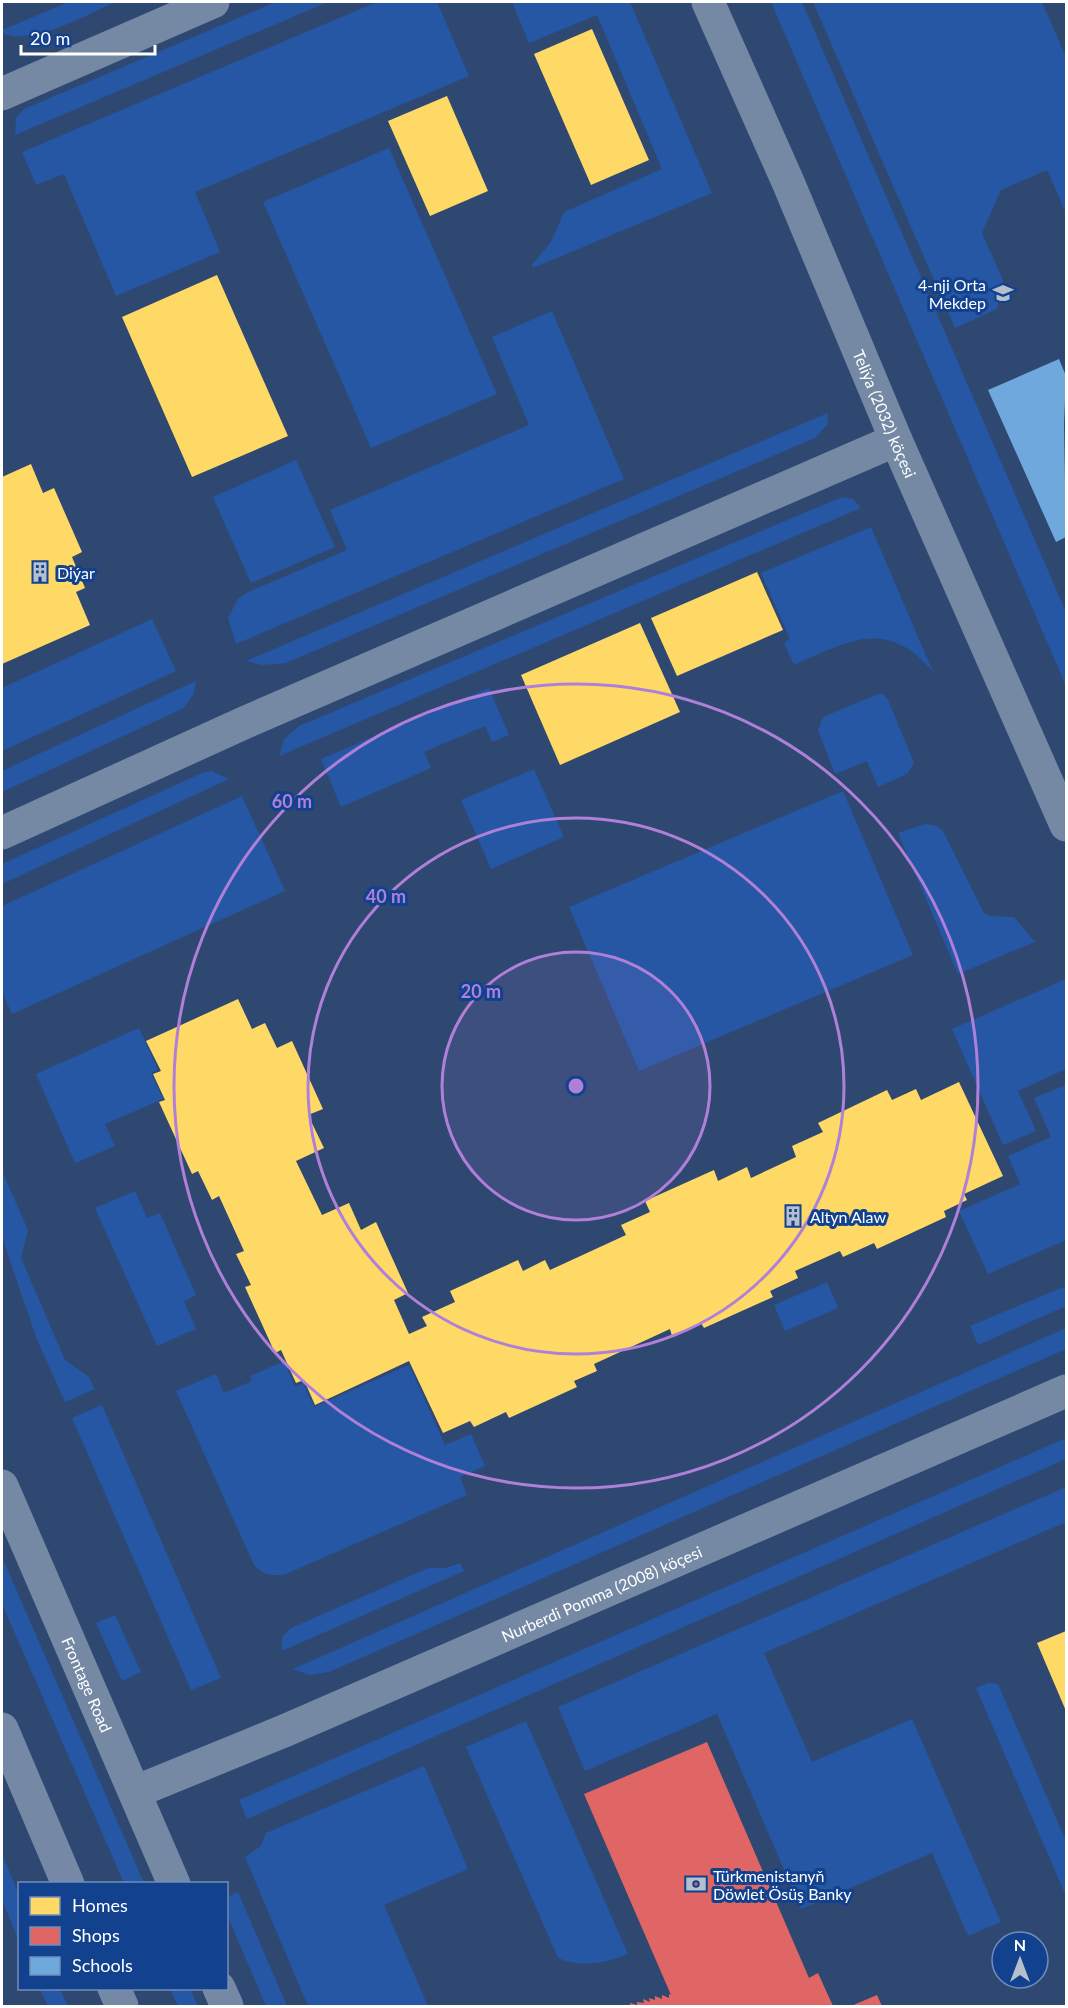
<svg xmlns="http://www.w3.org/2000/svg" width="1068" height="2008" viewBox="0 0 1068 2008" font-family="Lato,sans-serif">
<rect width="100%" height="100%" fill="#2e4872"/>
<g fill="#2557a5">
<path d="M 69,2 L 116,2 C 87,14 32,47 2,33 L 2,30 Z"/>
<path d="M 276,2 L 328,2 L 15,135 L 16,118 L 24,109 Z"/>
<path d="M 377,2 L 437,2 L 469,76 L 195,192 L 220,252 L 116,296 L 64,174 L 36,185 L 22,152 Z"/>
<path d="M 512,2 L 630,2 L 712,193 L 533,268 L 532,265 L 551,242 L 564,212 L 662,169 L 597,15 L 529,43 Z"/>
<path d="M 771,2 L 802,2 L 1066,612 L 1066,686 Z"/>
<path d="M 813,2 L 1042,2 L 1066,57 L 1066,213 L 1047,170 L 1001,190 L 982,233 L 1003,280 L 997,309 L 955,328 Z"/>
<path d="M 389,148 L 497,394 L 371,448 L 263,202 Z"/>
<path d="M 552,311 L 624,479 L 236,644 L 228,618 L 238,599 L 248,592 L 347,550 L 330,510 L 529,425 L 492,337 Z"/>
<path d="M 828,413 L 827,425 L 815,438 L 286,663 L 262,665 L 246,661 Z"/>
<path d="M 296,460 L 335,547 L 251,583 L 213,497 Z"/>
<path d="M 842,497 L 853,499 L 861,508 L 279,756 L 284,739 L 299,726 Z"/>
<path d="M 871,527 L 933,672 C 887,617 849,641 794,665 L 784,643 L 790,639 L 761,573 Z"/>
<path d="M 152,619 L 176,671 L 2,751 L 2,688 Z"/>
<path d="M 196,681 L 194,693 L 184,708 L 2,792 L 2,771 Z"/>
<path d="M 489,688 L 509,735 L 492,742 L 485,726 L 424,752 L 431,768 L 341,807 L 321,759 Z"/>
<path d="M 878,694 L 883,694 L 888,700 L 914,763 L 907,774 L 878,787 L 867,761 L 835,774 L 818,730 L 823,717 Z"/>
<path d="M 534,769 L 564,837 L 491,869 L 461,800 Z"/>
<path d="M 212,771 L 229,779 L 2,884 L 2,864 L 202,773 Z"/>
<path d="M 843,791 L 913,955 L 639,1071 L 569,907 Z"/>
<path d="M 242,796 L 285,891 L 12,1014 L 2,992 L 2,906 Z"/>
<path d="M 925,824 L 937,826 L 943,831 L 984,913 L 990,916 L 1014,917 L 1035,942 L 958,974 L 898,833 Z"/>
<path d="M 1066,979 L 1066,1069 L 1018,1091 L 1036,1131 L 1003,1145 L 952,1029 Z"/>
<path d="M 139,1028 L 158,1070 L 151,1073 L 163,1099 L 105,1124 L 115,1146 L 75,1163 L 36,1074 Z"/>
<path d="M 1066,1085 L 1066,1240 L 988,1274 L 959,1211 L 1020,1184 L 1008,1156 L 1051,1137 L 1034,1098 Z"/>
<path d="M 2,1171 L 28,1230 L 21,1258 L 65,1360 L 89,1377 L 95,1389 L 65,1402 L 36,1337 L 2,1237 Z"/>
<path d="M 135,1191 L 147,1218 L 160,1213 L 196,1295 L 184,1301 L 196,1329 L 157,1346 L 95,1208 Z"/>
<path d="M 827,1282 L 838,1308 L 785,1331 L 774,1305 Z"/>
<path d="M 1066,1286 L 1066,1306 L 978,1345 L 970,1326 Z"/>
<path d="M 1066,1328 L 1066,1349 L 329,1672 L 309,1675 L 293,1669 Z"/>
<path d="M 284,1361 L 295,1387 L 303,1383 L 314,1407 L 409,1365 L 445,1445 L 471,1434 L 485,1466 L 460,1477 L 467,1495 L 286,1574 C 273,1576 264,1576 254,1565 L 176,1391 L 216,1374 L 224,1393 L 252,1381 L 250,1376 Z"/>
<path d="M 102,1405 L 221,1678 L 191,1690 L 72,1418 Z"/>
<path d="M 1066,1438 L 1066,1459 L 247,1819 L 239,1800 Z"/>
<path d="M 1066,1487 L 1066,1522 L 764,1653 L 812,1762 L 912,1719 L 1001,1922 L 968,1936 L 932,1853 L 801,1909 L 717,1714 L 585,1771 L 558,1707 Z"/>
<path d="M 2,1557 L 144,1883 L 124,1883 L 2,1604 Z"/>
<path d="M 460,1563 L 464,1571 L 282,1651 L 282,1637 L 291,1628 L 428,1568 L 446,1568 Z"/>
<path d="M 115,1615 L 141,1672 L 122,1681 L 96,1623 Z"/>
<path d="M 988,1683 L 998,1684 L 1066,1841 L 1066,1896 L 976,1688 Z"/>
<path d="M 526,1721 L 628,1954 C 606,1963 580,1968 558,1958 L 466,1747 Z"/>
<path d="M 424,1766 L 468,1869 L 384,1905 L 428,2006 L 308,2006 L 245,1857 L 261,1846 L 266,1833 Z"/>
<path d="M 2,1854 L 19,1895 L 19,1941 L 2,1900 Z"/>
<path d="M 238,1892 L 287,2006 L 266,2006 L 227,1915 L 227,1897 Z"/>
<path d="M 40,1989 L 60,1989 L 68,2006 L 48,2006 Z"/>
<path d="M 170,1989 L 190,1989 L 198,2006 L 178,2006 Z"/>
</g>
<g fill="#ffd966">
<path d="M 592,29 L 649,160 L 591,185 L 534,54 Z"/>
<path d="M 447,96 L 488,191 L 430,216 L 388,121 Z"/>
<path d="M 217,275 L 288,436 L 192,477 L 122,317 Z"/>
<path d="M 31,464 L 43,493 L 54,488 L 82,552 L 72,557 L 85,588 L 76,592 L 90,625 L 2,664 L 2,477 Z"/>
<path d="M 757,572 L 783,630 L 677,676 L 651,618 Z"/>
<path d="M 640,623 L 680,712 L 560,765 L 521,675 Z"/>
<path d="M 238,999 L 252,1029 L 265,1023 L 277,1048 L 292,1041 L 323,1109 L 308,1115 L 324,1148 L 296,1161 L 322,1215 L 349,1203 L 361,1230 L 376,1222 L 408,1293 L 394,1300 L 409,1334 L 427,1326 L 422,1317 L 455,1302 L 450,1291 L 518,1260 L 523,1271 L 545,1260 L 550,1270 L 626,1235 L 621,1225 L 650,1212 L 645,1201 L 714,1170 L 718,1181 L 747,1167 L 751,1178 L 796,1157 L 792,1146 L 823,1132 L 818,1123 L 887,1090 L 892,1100 L 916,1089 L 921,1100 L 959,1082 L 1003,1176 L 964,1194 L 967,1200 L 944,1211 L 946,1217 L 877,1249 L 874,1243 L 843,1257 L 840,1251 L 795,1271 L 798,1278 L 770,1291 L 773,1297 L 704,1328 L 701,1323 L 672,1336 L 670,1329 L 594,1364 L 597,1371 L 574,1381 L 577,1387 L 509,1418 L 506,1412 L 474,1427 L 470,1421 L 443,1433 L 409,1361 L 315,1405 L 304,1380 L 296,1383 L 281,1350 L 275,1353 L 245,1287 L 251,1285 L 236,1254 L 244,1251 L 219,1196 L 212,1200 L 198,1171 L 192,1174 L 159,1102 L 165,1100 L 153,1074 L 161,1071 L 146,1041 Z"/>
<path d="M 1066,1631 L 1066,1711 L 1037,1643 Z"/>
</g>
<g fill="#e06666">
<path d="M 707,1742 L 809,1978 L 818,1973 L 833,2006 L 630,2006 L 630,2003 L 637,2005 L 637,2002 L 644,2003 L 643,1999 L 650,2002 L 649,1998 L 655,2000 L 655,1996 L 662,1999 L 662,1995 L 669,1998 L 669,1994 L 671,1995 L 584,1794 Z"/>
<path d="M 877,1995 L 882,2006 L 851,2006 Z"/>
</g>
<path fill="#6fa8dc" d="M 1059,359 L 1066,376 L 1064,424 L 1066,537 L 1056,542 L 988,390 Z"/>
<g fill="none" stroke-linecap="round" stroke-linejoin="round">
<g stroke="#7589a5" stroke-width="33">
<path id="s1" d="M 708,2 L 788,182 L 896,440 L 1066,825"/>
<path d="M 2,94 L 213,2"/>
<path d="M 2,833 L 246,722 L 896,440"/>
<path id="s2" d="M 2,1486 L 174,1884"/>
<path id="s3" d="M 135,1792 L 284,1731 L 1066,1391"/>
<path d="M 219,1988 L 227,2006"/>
</g>
<g stroke="#7588a5" stroke-width="33">
<path d="M 2,1729 L 68,1884"/>
<path d="M 114,1988 L 122,2006"/>
</g>
</g>
<circle cx="576" cy="1086" r="134" fill="#b080d9" fill-opacity=".12"/>
<g fill="none" stroke="#b080d9" stroke-width="3">
<circle cx="576" cy="1086" r="134"/>
<circle cx="576" cy="1086" r="268"/>
<circle cx="576" cy="1086" r="402"/>
</g>
<defs>
<g id="school-bare" transform="scale(1.62)"><path d="M0-5L7-2L0 1L-7-2ZM-4 1L0 2.5L4 1V4Q0 6-4 4Z" fill="#b6bfce" stroke="#12418e" stroke-width="2.5" paint-order="stroke"/></g>
<g id="building-bare" transform="scale(1.62)"><path d="M-4-6H4V6H1V3H-1V6H-4ZM-2.5-4.3h1.7v1.8h-1.7ZM.8-4.3h1.7v1.8H.8ZM-2.5-1h1.7V.8h-1.7ZM.8-1h1.7V.8H.8Z" fill="#b6bfce" stroke="#12418e" stroke-width="2.5" paint-order="stroke"/></g>
<g id="bank-bare" transform="scale(1.62)"><path d="M-6-4H6V4H-6ZM0-2.3a2.3 2.3 0 1 0 0 4.6a2.3 2.3 0 1 0 0-4.6Z" fill="#b6bfce" stroke="#12418e" stroke-width="2.5" paint-order="stroke"/></g>
</defs>
<g fill-rule="evenodd">
<use href="#school-bare" x="1003" y="293"/>
<use href="#building-bare" x="40" y="572"/>
<use href="#building-bare" x="793" y="1216"/>
<use href="#bank-bare" x="696" y="1884"/>
</g>
<g text-anchor="middle" dominant-baseline="central" stroke-width="6" stroke-linejoin="round" paint-order="stroke">
<g font-size="16" fill="#fff" stroke="#12418e" text-anchor="start">
<text x="986" y="284" text-anchor="end">4-nji Orta<tspan x="986" dy="18">Mekdep</tspan></text>
<text x="57" y="572">Diýar</text>
<text x="810" y="1216">Altyn Alaw</text>
<text x="713" y="1875">Türkmenistanyň<tspan x="713" dy="18">Döwlet Ösüş Banky</tspan></text>
</g>
<g font-size="16" fill="#fff" stroke="#12418e">
<text stroke="none"><textPath href="#s1" startOffset="448">Teliýa (2032) köçesi</textPath></text>
<text stroke="none"><textPath href="#s3" startOffset="507">Nurberdi Pomma (2008) köçesi</textPath></text>
<text stroke="none"><textPath href="#s2" startOffset="216">Frontage Road</textPath></text>
</g>
</g>
<circle cx="576" cy="1086" r="9" fill="#b080d9" stroke="#12418e" stroke-width="3"/>
<g font-size="18" text-anchor="middle" font-weight="bold" fill="#b080d9" stroke="#12418e" stroke-width="6" stroke-linejoin="round" paint-order="stroke">
<text x="292" y="808">60 m</text>
<text x="386" y="903">40 m</text>
<text x="481" y="998">20 m</text>
</g>
<rect width="1068" height="2008" fill="none" stroke="#ffffff" stroke-width="6"/>
<rect x="18" y="1882" width="210" height="108" fill="#12418e" stroke="#718dbb" stroke-width="1.5"/>
<rect x="30" y="1897" width="30" height="18" fill="#ffd966" stroke="#718dbb" stroke-width="1.5"/>
<text x="72" y="1912" font-size="18" fill="#ffffff">Homes</text>
<rect x="30" y="1927" width="30" height="18" fill="#e06666" stroke="#718dbb" stroke-width="1.5"/>
<text x="72" y="1942" font-size="18" fill="#ffffff">Shops</text>
<rect x="30" y="1957" width="30" height="18" fill="#6fa8dc" stroke="#718dbb" stroke-width="1.5"/>
<text x="72" y="1972" font-size="18" fill="#ffffff">Schools</text>
<g transform="translate(1020 1960)"><circle r="28" fill="#12418e" stroke="#718dbb" stroke-width="1.5"/>
<path d="M0-4.5L10 22L0 15L-10 22Z" fill="#b6bfce"/>
<text y="-9" font-size="16" font-weight="bold" text-anchor="middle" fill="#ffffff">N</text>
</g>
<path d="M21 45v9h134v-9" fill="none" stroke="#ffffff" stroke-width="3"/>
<text x="30" y="45" font-size="18" fill="#ffffff" stroke="#12418e" stroke-width="4.5" paint-order="stroke">20 m</text>
</svg>
